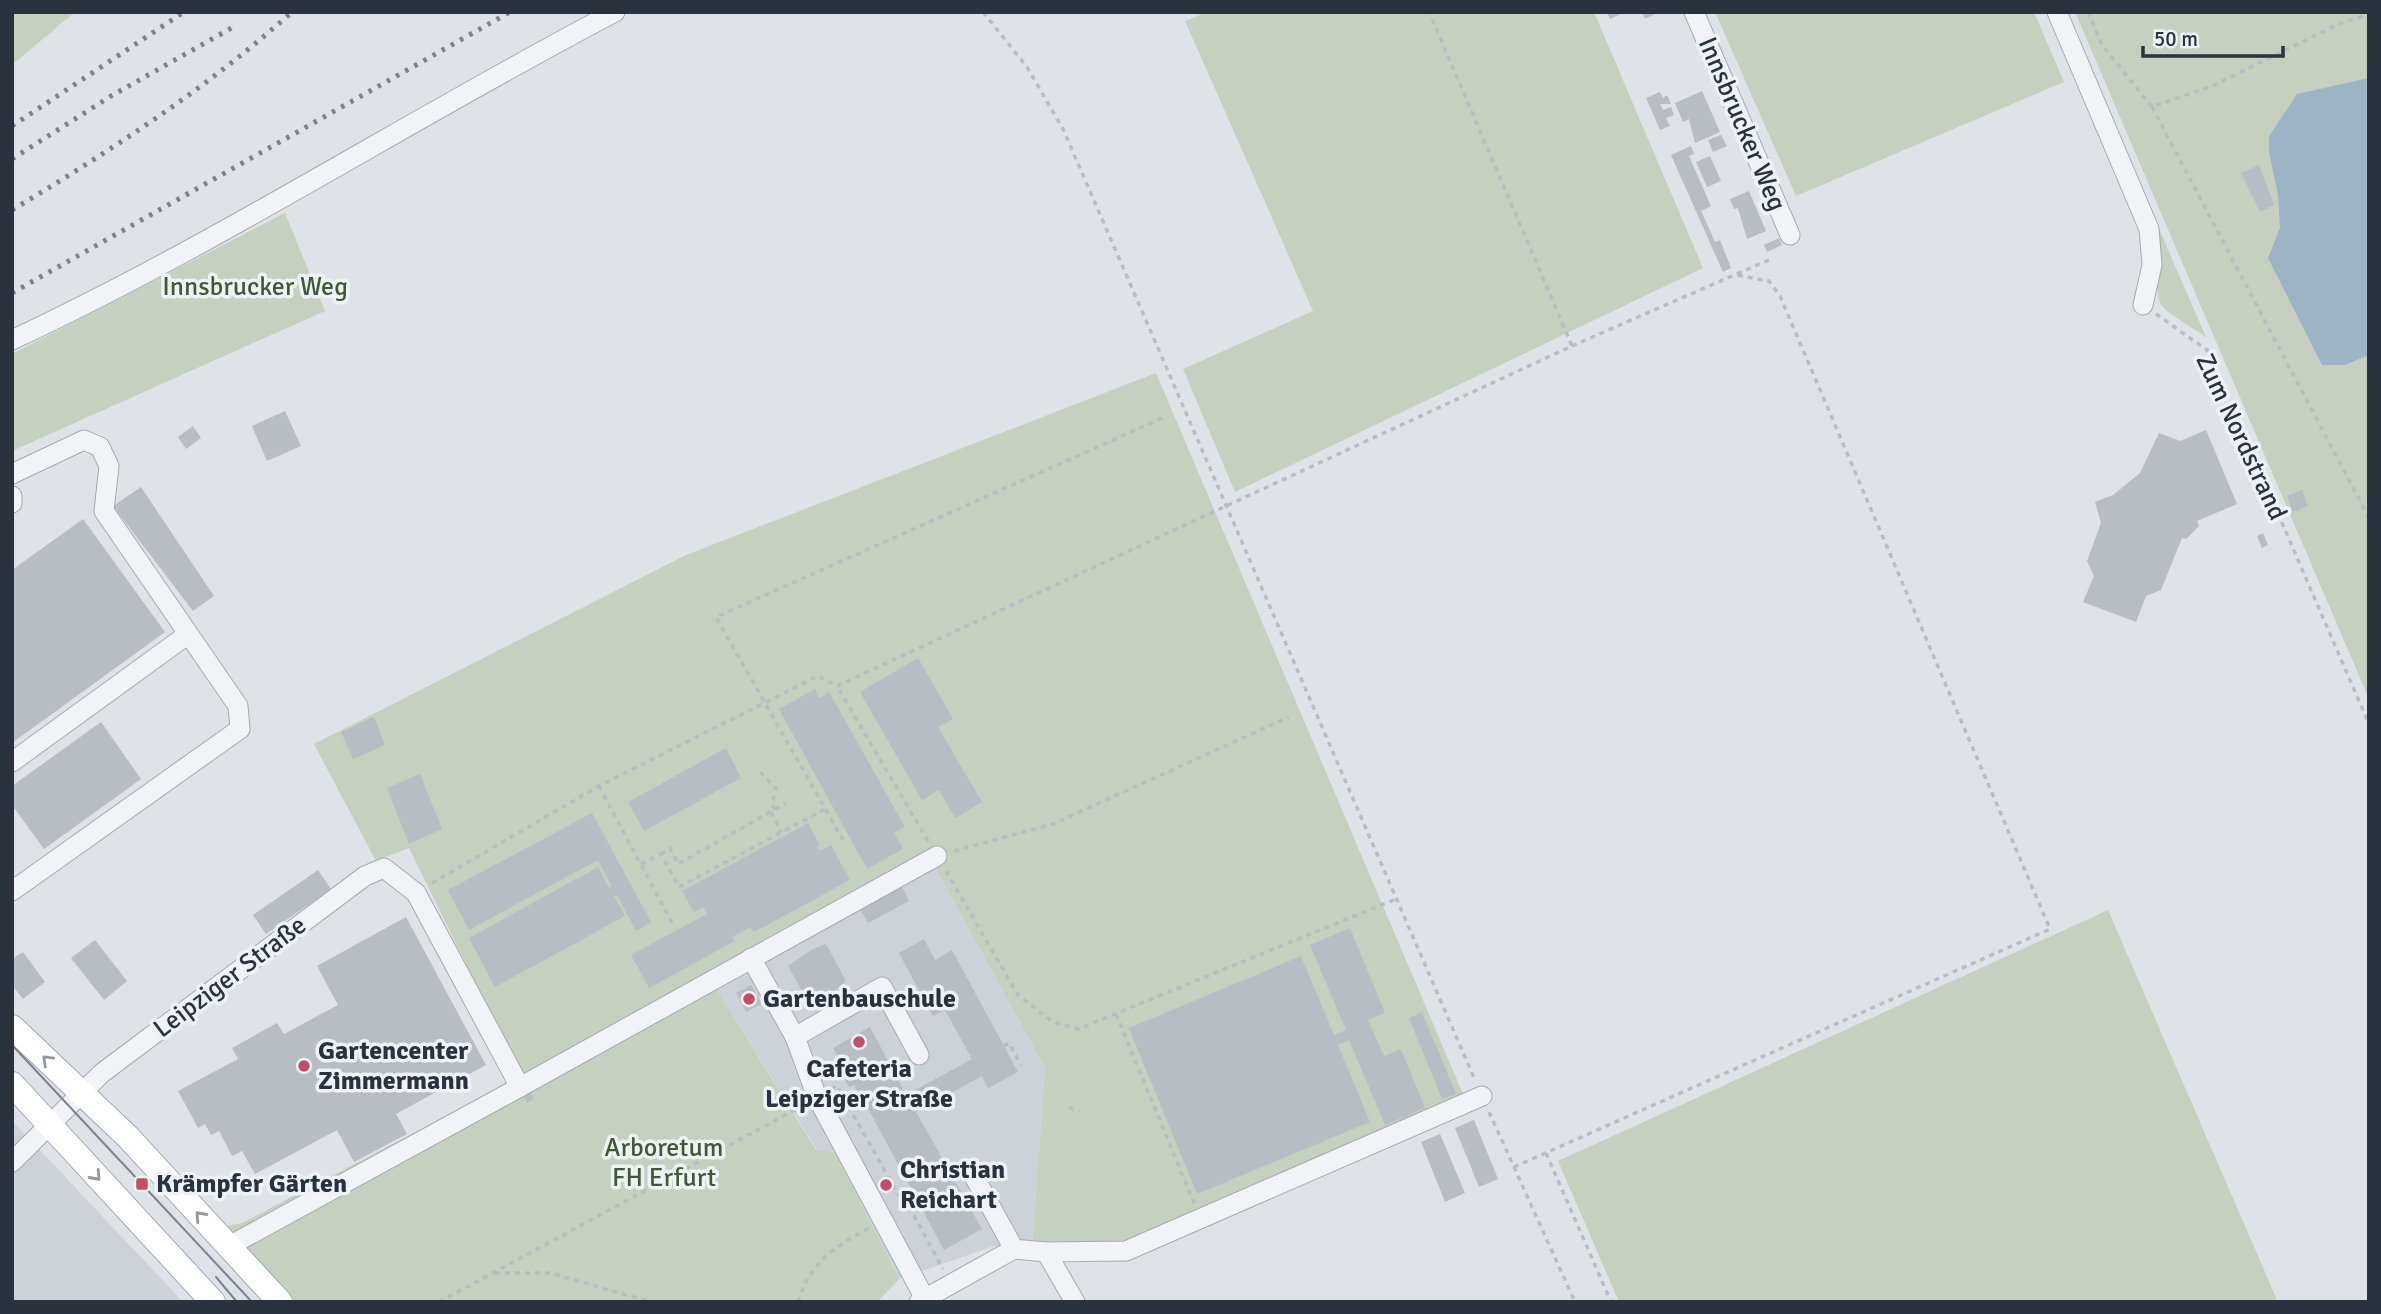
<svg xmlns="http://www.w3.org/2000/svg" width="2381" height="1314" viewBox="0 0 2381 1314" font-family="Signika,sans-serif">
<rect width="100%" height="100%" fill="#dfe3e7"/>
<g fill="#cdd2d9">
<path d="M 932,862 L 1045,1068 L 1032,1247 L 994,1246 L 899,1279 L 835,1152 L 817,1150 L 711,980 Z"/>
<path d="M 12,1121 L 53,1164 L 183,1302 L 12,1302 Z"/>
</g>
<g fill="#c6d0c1">
<path d="M 12,12 L 75,12 L 12,65 Z"/>
<path d="M 1207,12 L 1594,12 L 1703,268 L 1235,492 L 1183,369 L 1313,311 L 1185,21 Z"/>
<path d="M 1715,12 L 2034,12 L 2064,82 L 1796,196 Z"/>
<path d="M 2075,12 L 2369,12 L 2369,699 Z"/>
<path d="M 285,213 L 325,311 L 12,451 L 12,354 Z"/>
<path d="M 2159,229 L 2206,337 C 2192,327 2172,317 2161,305 C 2154,296 2159,244 2159,229 Z"/>
<path d="M 1156,373 L 1463,1094 L 1129,1240 L 1032,1247 L 1045,1068 L 932,862 L 711,980 L 816,1150 L 835,1152 L 899,1279 L 877,1302 L 296,1302 L 226,1226 L 242,1223 L 501,1087 L 524,1082 L 409,848 L 376,861 L 314,744 L 686,555 Z"/>
<path d="M 2108,910 L 2278,1302 L 1619,1302 L 1558,1161 Z"/>
</g>
<path fill="#9cb4c5" d="M 2369,78 L 2369,355 L 2345,365 L 2322,365 L 2268,258 L 2280,228 L 2278,195 L 2269,152 L 2269,136 L 2297,94 Z"/>
<g fill="#b7bdc3">
<path d="M 1607,12 L 1625,12 L 1610,19 Z"/>
<path d="M 1642,12 L 1659,12 L 1645,19 Z"/>
<path d="M 1702,91 L 1720,132 L 1695,143 L 1689,119 L 1683,122 L 1675,103 Z"/>
<path d="M 1660,92 L 1663,98 L 1667,95 L 1671,104 L 1660,104 L 1663,110 L 1671,107 L 1674,115 L 1666,118 L 1670,126 L 1660,130 L 1646,98 Z"/>
<path d="M 1721,135 L 1727,146 L 1713,152 L 1708,140 Z"/>
<path d="M 1691,146 L 1694,154 L 1689,156 L 1711,206 L 1701,211 L 1715,242 L 1720,240 L 1731,268 L 1723,272 L 1671,155 Z"/>
<path d="M 1710,156 L 1721,181 L 1707,187 L 1696,162 Z"/>
<path d="M 2259,165 L 2274,205 L 2260,212 L 2241,173 Z"/>
<path d="M 1749,191 L 1766,231 L 1747,239 L 1738,208 L 1734,209 L 1730,199 Z"/>
<path d="M 1779,238 L 1782,245 L 1767,252 L 1764,245 Z"/>
<path d="M 285,411 L 301,446 L 267,461 L 252,426 Z"/>
<path d="M 193,426 L 201,438 L 186,449 L 178,437 Z"/>
<path d="M 2206,430 L 2237,504 L 2197,521 L 2199,526 L 2186,539 L 2182,538 L 2161,590 L 2146,596 L 2136,622 L 2083,602 L 2094,576 L 2087,561 L 2101,523 L 2095,502 L 2113,495 L 2140,473 L 2159,433 L 2180,441 Z"/>
<path d="M 141,487 L 214,596 L 193,611 L 113,506 Z"/>
<path d="M 2302,490 L 2308,506 L 2293,512 L 2287,496 Z"/>
<path d="M 83,519 L 165,632 L 12,743 L 12,570 Z"/>
<path d="M 2263,533 L 2268,545 L 2262,548 L 2257,536 Z"/>
<path d="M 918,658 L 953,719 L 938,727 L 982,802 L 955,818 L 939,790 L 922,800 L 860,692 Z"/>
<path d="M 815,689 L 819,698 L 829,692 L 905,827 L 894,832 L 903,849 L 867,869 L 779,709 Z"/>
<path d="M 374,717 L 385,745 L 353,759 L 341,732 Z"/>
<path d="M 101,722 L 141,779 L 44,849 L 12,805 L 12,786 Z"/>
<path d="M 726,748 L 741,778 L 644,831 L 628,802 Z"/>
<path d="M 420,774 L 442,829 L 409,844 L 387,788 Z"/>
<path d="M 592,813 L 651,922 L 636,931 L 617,895 L 614,896 L 625,916 L 495,987 L 469,938 L 598,867 L 609,888 L 612,886 L 598,860 L 469,930 L 448,890 Z"/>
<path d="M 808,823 L 820,846 L 817,846 L 819,851 L 831,845 L 850,880 L 754,932 L 750,927 L 732,937 L 735,941 L 649,988 L 631,955 L 707,914 L 703,907 L 694,912 L 682,891 Z"/>
<path d="M 318,870 L 331,889 L 266,934 L 253,915 Z"/>
<path d="M 902,887 L 909,901 L 868,923 L 860,909 Z"/>
<path d="M 406,917 L 486,1065 L 396,1114 L 407,1134 L 354,1162 L 337,1130 L 255,1174 L 242,1151 L 232,1156 L 219,1131 L 211,1135 L 205,1124 L 198,1128 L 178,1091 L 238,1059 L 232,1048 L 277,1023 L 284,1034 L 338,1005 L 317,966 Z"/>
<path d="M 1350,928 L 1385,1013 L 1368,1020 L 1384,1056 L 1401,1049 L 1425,1108 L 1385,1125 L 1349,1040 L 1338,1045 L 1370,1122 L 1197,1194 L 1129,1028 L 1301,956 L 1334,1035 L 1346,1030 L 1310,945 Z"/>
<path d="M 924,939 L 935,960 L 952,950 L 1018,1072 L 988,1088 L 982,1076 L 916,1112 L 982,1229 L 944,1250 L 870,1112 L 854,1085 L 849,1087 L 842,1075 L 847,1072 L 833,1048 L 870,1027 L 906,1095 L 972,1059 L 945,1010 L 933,1016 L 899,953 Z"/>
<path d="M 95,940 L 127,981 L 104,1000 L 71,958 Z"/>
<path d="M 826,944 L 846,981 L 836,990 L 808,1002 L 788,966 L 813,949 Z"/>
<path d="M 23,952 L 45,982 L 23,999 L 12,985 L 12,959 Z"/>
<path d="M 751,985 L 762,1004 L 746,1012 L 736,993 Z"/>
<path d="M 1422,1012 L 1456,1094 L 1442,1099 L 1409,1018 Z"/>
<path d="M 531,1093 L 533,1099 L 527,1103 L 524,1097 Z"/>
<path d="M 1474,1120 L 1498,1179 L 1479,1187 L 1455,1128 Z"/>
<path d="M 1440,1134 L 1465,1193 L 1445,1202 L 1421,1142 Z"/>
</g>
<g fill="none" stroke-linecap="round" stroke-linejoin="round">
<g stroke="#a5aab1" stroke-width="21">
<g id="minor">
<path d="M 1694,12 L 1790,235"/>
<path d="M 2057,12 L 2149,229 L 2152,265 L 2143,305"/>
<path d="M 12,340 C 219,243 412,118 615,12"/>
<path d="M 12,474 L 84,440 L 100,447 L 109,466 L 104,511 L 238,706 L 240,729 L 12,891"/>
<path d="M 12,496 L 12,503"/>
<path d="M 12,762 L 187,635"/>
<path d="M 751,958 L 795,1037 L 882,987 L 919,1055"/>
<path d="M 795,1037 L 817,1097 L 924,1297"/>
<path d="M 520,1087 L 937,856"/>
<path d="M 12,1162 L 102,1073 L 365,876 L 384,868 L 416,893 L 520,1087 L 240,1240 L 229,1249"/>
<path d="M 971,1171 L 1014,1249"/>
<path d="M 1046,1252 L 1075,1302"/>
<path d="M 919,1302 L 1014,1249 L 1046,1252 L 1126,1251 L 1482,1096"/>
</g>
</g>
<g stroke="#9fa8b2" stroke-width="26">
<g id="major">
<path d="M 12,1027 L 128,1137 L 280,1302"/>
<path d="M 12,1084 L 213,1302"/>
</g>
</g>
<g stroke="#b9bdc2" stroke-width="3.5" stroke-dasharray="5 5" stroke-linecap="butt">
<path d="M 983,12 L 1027,67 L 1063,129 L 1475,1080"/>
<path d="M 2088,12 L 2102,45 L 2152,107 L 2212,86 L 2339,24 L 2369,14"/>
<path d="M 2152,107 L 2369,518"/>
<path d="M 2156,314 L 2207,350 L 2369,724"/>
<path d="M 1572,346 L 1771,259"/>
<path d="M 760,772 L 776,789 L 772,805 L 775,810"/>
<path d="M 599,786 L 672,923"/>
<path d="M 771,812 L 781,832"/>
<path d="M 843,840 L 716,617 L 1167,416"/>
<path d="M 928,841 L 837,686 L 1572,346 L 1429,12"/>
<path d="M 954,851 L 1053,824 L 1289,717"/>
<path d="M 661,854 L 670,848 L 678,864 L 786,803"/>
<path d="M 641,864 L 661,854 L 679,887 L 825,809"/>
<path d="M 946,871 L 1018,995 L 1053,1022 L 1078,1029 L 1396,899"/>
<path d="M 432,883 L 599,786 L 818,676 L 837,686"/>
<path d="M 1116,1014 L 1194,1203"/>
<path d="M 1004,1046 L 1009,1043 L 1021,1065"/>
<path d="M 831,1089 L 837,1086 L 903,1203"/>
<path d="M 1069,1107 L 1079,1112"/>
<path d="M 1489,1112 L 1575,1302"/>
<path d="M 1546,1153 L 1611,1302"/>
<path d="M 1514,1167 L 2050,929 L 1780,296 L 1769,281 L 1736,275"/>
<path d="M 903,1203 L 906,1201 L 943,1269"/>
<path d="M 495,1273 L 550,1273 L 651,1302"/>
<path d="M 439,1302 L 800,1107"/>
<path d="M 798,1302 C 809,1264 835,1246 869,1228"/>
</g>
<use href="#minor" stroke="#f1f3f6" stroke-width="19"/>
<use href="#major" stroke="#fff" stroke-width="24"/>
<g stroke="#7a848f" stroke-width="2">
<path d="M 12,1045 L 252,1302"/>
<path d="M 216,1277 L 237,1302"/>
</g>
<g stroke="#7a848f" stroke-width="5" stroke-dasharray="3.5 7" stroke-linecap="butt">
<path d="M 12,126 L 184,12"/>
<path d="M 12,159 L 111,96 L 235,26"/>
<path d="M 12,210 C 110,151 206,89 292,12"/>
<path d="M 12,293 L 510,12"/>
</g>
</g>
<defs><path id="oneway-chevron" d="M-2-3.5L2.5 0L-2 3.5" fill="none" stroke-width="1.6" stroke-linecap="round" stroke-linejoin="round" transform="scale(1.75)"/></defs>
<g stroke="#94989e">
<use href="#oneway-chevron" transform="translate(47 1060) rotate(-136)"/>
<use href="#oneway-chevron" transform="translate(96 1176) rotate(48)"/>
<use href="#oneway-chevron" transform="translate(200 1216) rotate(-132)"/>
</g>
<g fill="#c34d69" stroke="#eef2f5" stroke-width="2.5">
<circle cx="749" cy="999" r="7"/>
<circle cx="859" cy="1042" r="7"/>
<circle cx="304" cy="1066" r="7"/>
<rect x="135" y="1177" width="14" height="14" rx="3.5"/>
<circle cx="886" cy="1185" r="7"/>
</g>
<g text-anchor="middle" dominant-baseline="central" stroke-width="7" stroke-linejoin="round" paint-order="stroke">
<g font-size="26" fill="#29323d" stroke="#eef2f5">
<text transform="translate(1742 124) rotate(67)">Innsbrucker Weg</text>
<text transform="translate(2241 437) rotate(65)">Zum Nordstrand</text>
<text transform="translate(230 977) rotate(-37)">Leipziger Straße</text>
</g>
<g font-size="26" fill="#415837" stroke="#eef2f5">
<text x="255" y="287">Innsbrucker Weg</text>
<text x="664" y="1148">Arboretum<tspan x="664" dy="30">FH Erfurt</tspan></text>
</g>
<g font-size="26" font-weight="bold" fill="#29323d" stroke="#eef2f5" text-anchor="start">
<text x="763" y="999">Gartenbauschule</text>
<text x="318" y="1051">Gartencenter<tspan x="318" dy="30">Zimmermann</tspan></text>
<text x="859" y="1069" text-anchor="middle">Cafeteria<tspan x="859" dy="30">Leipziger Straße</tspan></text>
<text x="900" y="1170">Christian<tspan x="900" dy="30">Reichart</tspan></text>
<text x="156" y="1184">Krämpfer Gärten</text>
</g>
</g>
<rect width="2381" height="1314" fill="none" stroke="#29323d" stroke-width="28"/>
<path d="M2143 46v10h140v-10" fill="none" stroke="#29323d" stroke-width="3.5"/>
<text x="2154" y="46" font-size="21" fill="#29323d" stroke="#eef2f5" stroke-width="5" paint-order="stroke">50 m</text>
</svg>
